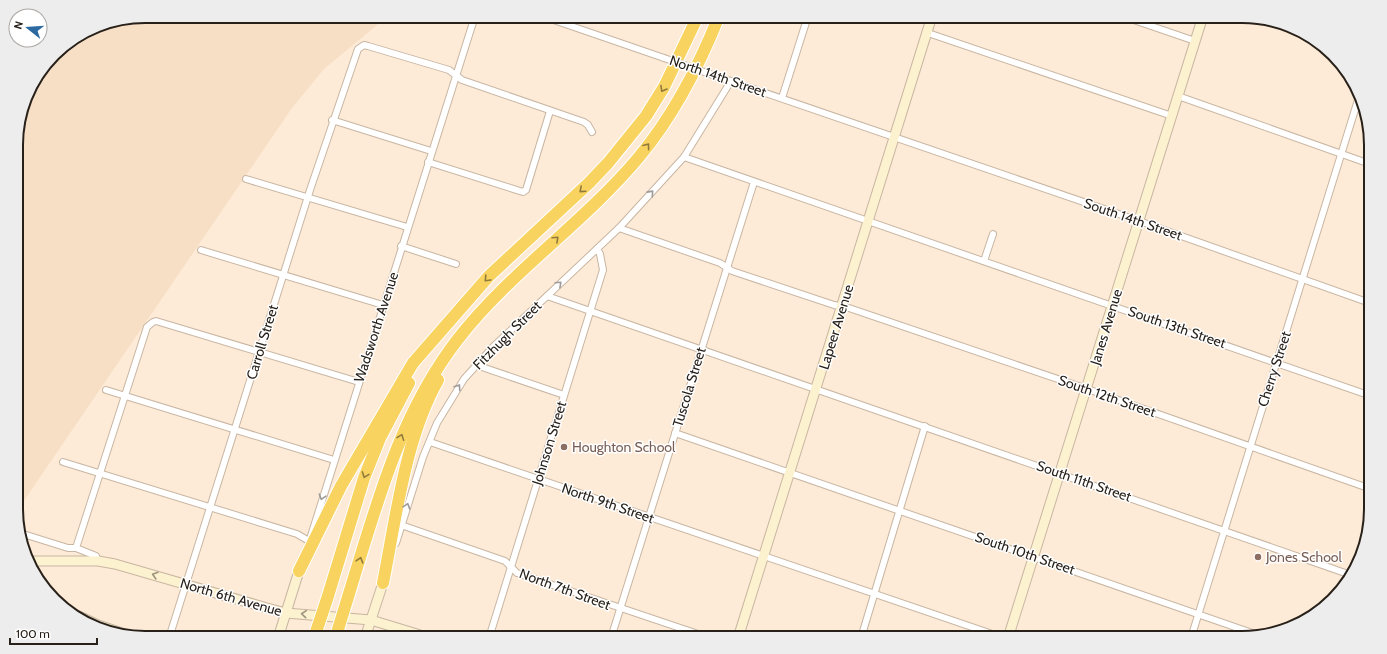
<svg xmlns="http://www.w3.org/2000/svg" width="1387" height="654" viewBox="0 0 1387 654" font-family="Cabin,sans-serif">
<rect width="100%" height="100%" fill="#feebd7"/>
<path fill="#f7dfc6" d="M 145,16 L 388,16 L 324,69 L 292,108 L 17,511 L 16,136 L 29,88 L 60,48 L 96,26 Z"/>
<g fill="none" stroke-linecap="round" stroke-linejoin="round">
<g stroke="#c8b6a3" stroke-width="8">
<g id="street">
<path d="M 542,16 L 664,58"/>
<path d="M 1122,16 L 1195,41"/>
<path d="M 928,33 L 1172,116"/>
<path d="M 710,74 L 1139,221 L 1370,303"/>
<path d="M 1178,96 L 1370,164"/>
<path d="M 782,98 L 808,16"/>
<path d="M 332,120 L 431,151"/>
<path d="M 684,157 L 1371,396"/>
<path d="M 428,162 L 523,192 L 526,190 L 550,111"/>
<path d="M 246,179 L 407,227"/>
<path d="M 619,228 L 720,263 L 732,271 L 834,305 L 849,308 L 1093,391 L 1371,489"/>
<path d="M 401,246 L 456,264"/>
<path d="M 201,250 L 383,305"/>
<path d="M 984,261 L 993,234"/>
<path d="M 547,296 L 1351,575"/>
<path d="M 476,365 L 564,395"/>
<path d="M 106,390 L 334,460"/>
<path d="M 675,433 L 1258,635"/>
<path d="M 430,442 L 1004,638"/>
<path d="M 63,462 L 297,534 L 309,541"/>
<path d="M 401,525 L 505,561 L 517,573 L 710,638"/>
<path d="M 20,533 L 68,548 L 76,548"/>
<path d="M 310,539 L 475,16"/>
<path d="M 396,543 L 423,457 L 437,423 L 464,379 L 493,347 L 619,228 L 684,157 L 731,81"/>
<path d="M 98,561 L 96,556 L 76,548 L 147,327 L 153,322 L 156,321 L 359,382"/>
<path d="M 169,638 L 310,190 L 358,49 L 364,45 L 368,46 L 449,70 L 462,80 L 584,122 L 588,125 L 592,132"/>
<path d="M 489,638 L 603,270 L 600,254 L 597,249"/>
<path d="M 611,638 L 754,182"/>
<path d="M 861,638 L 925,426"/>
<path d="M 1191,638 L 1358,100"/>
</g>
</g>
<g stroke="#c8b6a3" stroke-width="11">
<g id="secondary">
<path d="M 32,561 L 98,561 L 115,564 L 267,608 L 286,613 L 371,620 L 430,638"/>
<path d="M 79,616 L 98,625 L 122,633"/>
<path d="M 278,638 L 299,571"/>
<path d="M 365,638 L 383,583"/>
<path d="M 738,638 L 932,16"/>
<path d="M 1008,638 L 1203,16"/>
</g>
</g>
<g stroke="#fff" stroke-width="14">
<g id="highway">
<path d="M 299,571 L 341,486 L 413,363 L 489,276 L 589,183 L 608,163 L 646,116 L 664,87 L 698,16"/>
<path d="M 383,583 C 396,518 405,438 438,380"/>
<path d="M 328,596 L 364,478 L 380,438 L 409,383"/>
<path d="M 348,597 C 376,507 399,415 458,339 C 511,271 584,223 639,157 C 674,115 699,66 719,16"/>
</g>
</g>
<use href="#street" stroke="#fff" stroke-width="6"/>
<use href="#secondary" stroke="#fdf2cf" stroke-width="9"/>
<use href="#highway" stroke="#f9d35f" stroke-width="12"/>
<g stroke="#c8b6a3" stroke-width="8" stroke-linecap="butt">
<path id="street-bridge" d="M 664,58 L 710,74"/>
</g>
<g stroke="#fff" stroke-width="14" stroke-linecap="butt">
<g id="highway-bridge">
<path d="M 315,635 L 328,596"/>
<path d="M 336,636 L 348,597"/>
</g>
</g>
<use href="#street-bridge" stroke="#fff" stroke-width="6"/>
<use href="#highway-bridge" stroke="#f9d35f" stroke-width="12"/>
</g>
<defs><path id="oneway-chevron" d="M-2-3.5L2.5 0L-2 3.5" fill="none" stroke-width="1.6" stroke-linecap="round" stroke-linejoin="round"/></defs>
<g stroke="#907a3c">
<use href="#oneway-chevron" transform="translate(663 89) rotate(120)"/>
<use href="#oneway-chevron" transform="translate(647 146) rotate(-53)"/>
<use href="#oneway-chevron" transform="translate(582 190) rotate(138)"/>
<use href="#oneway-chevron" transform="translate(556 239) rotate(-43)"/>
<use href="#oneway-chevron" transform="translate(487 279) rotate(133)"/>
<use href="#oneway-chevron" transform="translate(401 437) rotate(-69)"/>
<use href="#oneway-chevron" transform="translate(365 475) rotate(110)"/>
<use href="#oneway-chevron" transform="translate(360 560) rotate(-73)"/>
</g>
<g stroke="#9e9b98">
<use href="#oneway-chevron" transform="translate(651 193) rotate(-48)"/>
<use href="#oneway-chevron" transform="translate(559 284) rotate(-43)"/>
<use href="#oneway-chevron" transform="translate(458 387) rotate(-56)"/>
<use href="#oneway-chevron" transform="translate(322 497) rotate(107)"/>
<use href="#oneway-chevron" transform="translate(407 506) rotate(-72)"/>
</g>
<g stroke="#9d947e">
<use href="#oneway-chevron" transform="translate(155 575) rotate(-163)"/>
<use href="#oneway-chevron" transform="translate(304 614) rotate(-175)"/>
</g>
<g fill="#8d6e63" stroke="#fff" stroke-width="1.5">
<circle cx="564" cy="447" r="4"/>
<circle cx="1258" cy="557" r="4"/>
</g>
<g text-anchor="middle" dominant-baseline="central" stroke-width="3" stroke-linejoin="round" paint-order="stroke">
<g font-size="14" fill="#28211a" stroke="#fff">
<text transform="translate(718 76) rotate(19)">North 14th Street</text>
<text transform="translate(1133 219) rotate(19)">South 14th Street</text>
<text transform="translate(376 327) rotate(-72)">Wadsworth Avenue</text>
<text transform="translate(836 327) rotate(-73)">Lapeer Avenue</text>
<text transform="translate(1106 327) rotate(-73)">Janes Avenue</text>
<text transform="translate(1177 327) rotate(19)">South 13th Street</text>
<text transform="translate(507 335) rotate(-45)">Fitzhugh Street</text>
<text transform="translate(262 342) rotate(-73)">Carroll Street</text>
<text transform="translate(1274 369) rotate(-72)">Cherry Street</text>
<text transform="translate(689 387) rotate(-73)">Tuscola Street</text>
<text transform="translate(1107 396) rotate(19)">South 12th Street</text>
<text transform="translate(549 443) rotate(-73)">Johnson Street</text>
<text transform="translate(1084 481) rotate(19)">South 11th Street</text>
<text transform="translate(608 503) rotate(19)">North 9th Street</text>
<text transform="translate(1025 553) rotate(19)">South 10th Street</text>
<text transform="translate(565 589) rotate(20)">North 7th Street</text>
<text transform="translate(231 597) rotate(16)">North 6th Avenue</text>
</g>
<g font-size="14" fill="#785e54" stroke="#fff" text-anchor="start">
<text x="572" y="447">Houghton School</text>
<text x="1266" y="557">Jones School</text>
</g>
</g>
<path d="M0 0H1387V654H0ZM145 23H1242A122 122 0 0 1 1364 145V509A122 122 0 0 1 1242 631H145A122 122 0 0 1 23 509V145A122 122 0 0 1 145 23Z" fill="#eeeded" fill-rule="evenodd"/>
<path fill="none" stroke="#28211a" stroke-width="2" d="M145 23H1242A122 122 0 0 1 1364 145V509A122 122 0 0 1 1242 631H145A122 122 0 0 1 23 509V145A122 122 0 0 1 145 23Z"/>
<g transform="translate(28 28) rotate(287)"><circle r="19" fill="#ffffff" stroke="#a9a6a3"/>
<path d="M0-3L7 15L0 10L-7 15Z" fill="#2b69a0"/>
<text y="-6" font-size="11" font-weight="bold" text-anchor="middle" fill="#28211a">N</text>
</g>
<path d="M10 638v6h87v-6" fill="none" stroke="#28211a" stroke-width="2"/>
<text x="16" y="638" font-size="12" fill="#28211a" stroke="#ffffff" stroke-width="3" paint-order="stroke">100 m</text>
</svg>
